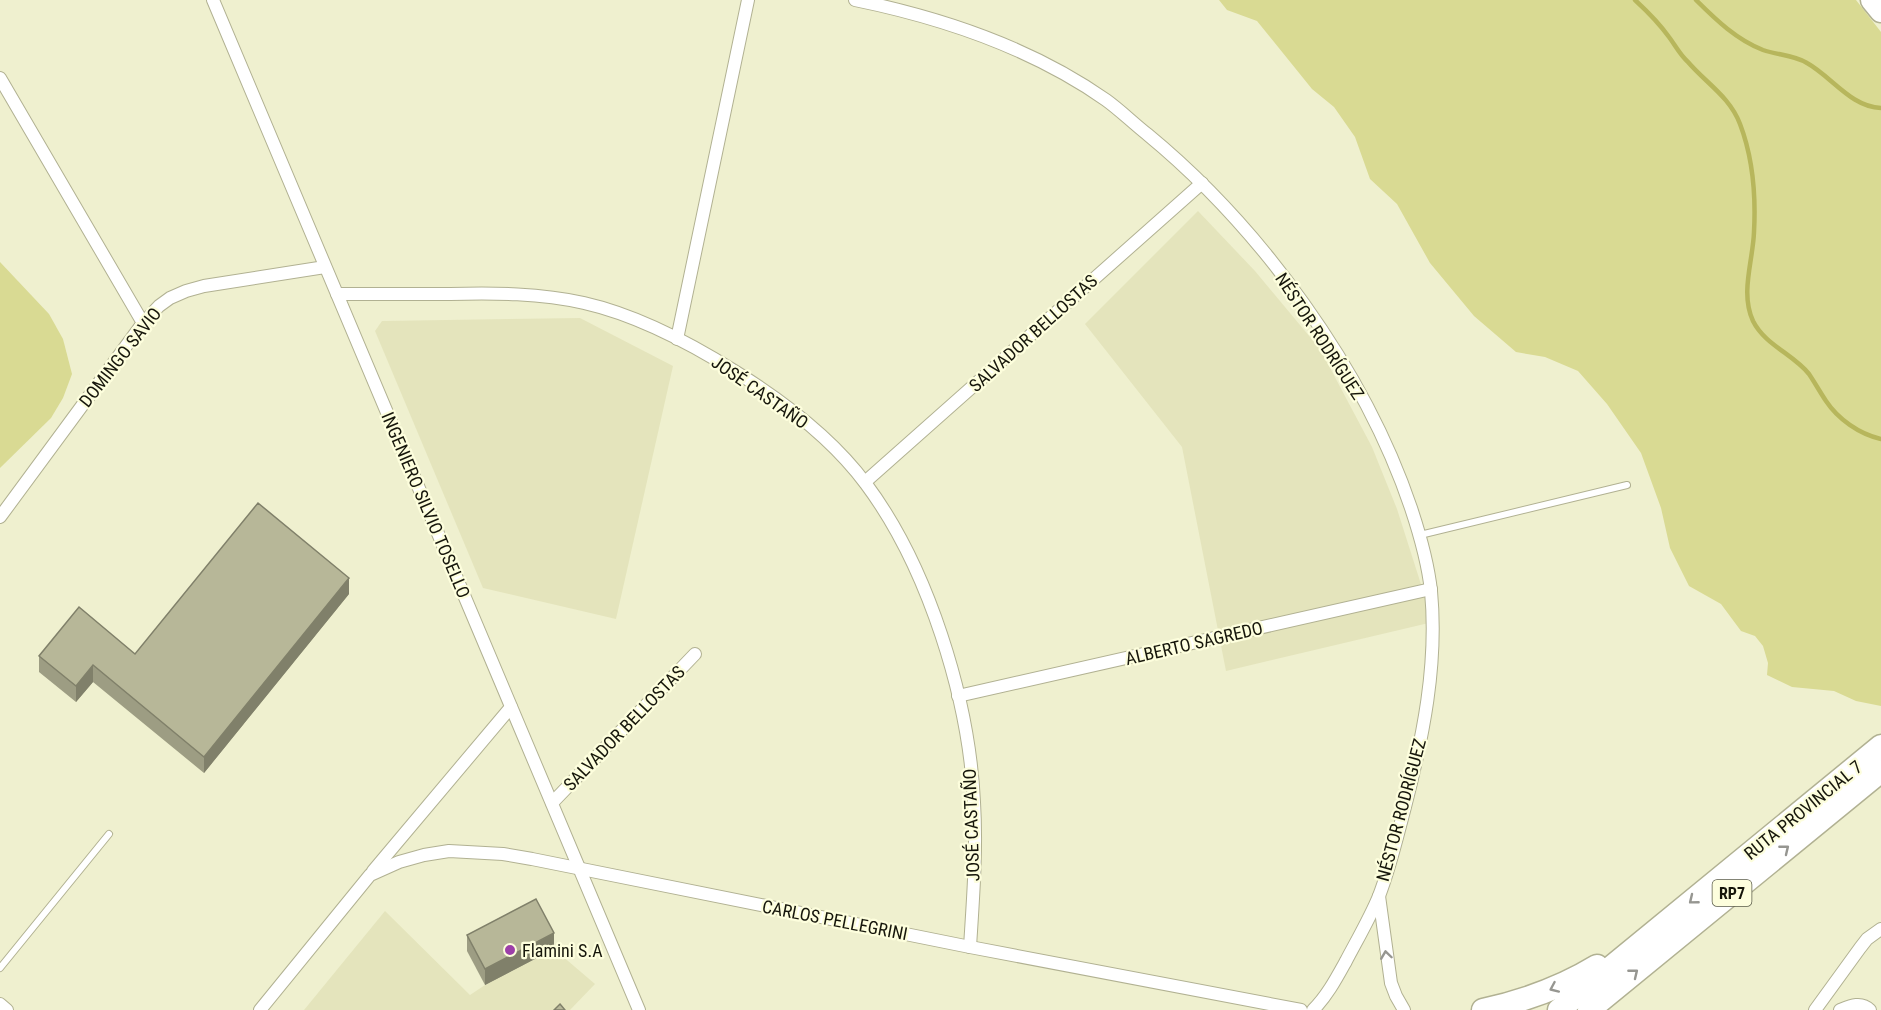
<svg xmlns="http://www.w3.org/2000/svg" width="1881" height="1010" viewBox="0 0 1881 1010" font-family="'Roboto Condensed',sans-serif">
<rect width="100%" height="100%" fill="#eff0cf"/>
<g fill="#e4e4bc">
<path d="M 1198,211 L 1255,271 L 1320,349 L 1372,447 L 1397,509 L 1433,622 L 1226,671 L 1182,447 L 1085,324 Z"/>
<path d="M 580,318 L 673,366 L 616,619 L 483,588 L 375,331 L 382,321 Z"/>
<path d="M 385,911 L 470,995 L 485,985 L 554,949 L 595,984 L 570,1010 L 304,1010 Z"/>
</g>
<g fill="#d9da93">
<path d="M 1219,0 L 1856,0 L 1881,32 L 1881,706 L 1856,701 L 1834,691 L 1792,687 L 1767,675 L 1768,663 L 1763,646 L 1755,636 L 1741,631 L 1721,604 L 1689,586 L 1670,548 L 1661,508 L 1641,453 L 1607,404 L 1578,371 L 1545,357 L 1516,352 L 1474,316 L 1430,263 L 1397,204 L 1370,179 L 1355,137 L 1334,107 L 1312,89 L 1257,21 L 1227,10 Z"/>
<path d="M 0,262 L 49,314 L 63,339 L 72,374 L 63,398 L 51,418 L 0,468 Z"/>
</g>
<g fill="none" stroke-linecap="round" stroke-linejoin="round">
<g stroke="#b7b65c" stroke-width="4.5">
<path d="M 1635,0 C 1647,11 1659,23 1669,37 C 1675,45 1680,55 1688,62 C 1706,83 1730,97 1740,124 C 1753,158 1756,195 1754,232 C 1753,261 1740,293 1753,321 C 1765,345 1793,354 1809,374 C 1815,383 1820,392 1826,401 C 1838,419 1859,434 1881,439"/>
<path d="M 1696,0 C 1716,20 1737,40 1763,50 C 1777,55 1794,55 1807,63 C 1832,77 1851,107 1881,108"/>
</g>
<g stroke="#b1b192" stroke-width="8">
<g id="lane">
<path d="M 1420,535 L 1627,485"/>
<path d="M 0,968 L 109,834"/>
</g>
</g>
<g stroke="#b1b192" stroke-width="14">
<g id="street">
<path d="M 213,0 L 639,1010"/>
<path d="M 855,0 C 943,18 1032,48 1106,100 C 1120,110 1133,123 1147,134 C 1260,227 1364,369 1411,508 C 1420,535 1428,563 1431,591 C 1438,664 1423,737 1405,807 C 1397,837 1390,868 1379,896 C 1370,918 1357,940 1346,961 C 1336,979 1327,996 1313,1010"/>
<path d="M 0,78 L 143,323"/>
<path d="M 337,294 C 374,294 412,294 450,294 C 495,293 540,293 584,303 C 637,315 690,343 736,372 C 784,402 832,438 866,484 C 928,567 969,698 974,802 C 977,850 973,899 970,947"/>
<path d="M 677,339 L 748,0"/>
<path d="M 865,482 L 1202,183"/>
<path d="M 0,517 L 143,323 L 159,306 L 170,298 L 186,291 L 204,286 L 325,267"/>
<path d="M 958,696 L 1431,589"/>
<path d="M 552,803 L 695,654"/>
<path d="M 373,871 L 511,707"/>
<path d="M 1379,896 L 1391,983 L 1396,996 L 1404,1010"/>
<path d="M 0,1004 L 7,1010"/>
<path d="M 260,1010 L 370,875 L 399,862 L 424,855 L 449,851 L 503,854 L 532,859 L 970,947 L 1301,1010"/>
<path d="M 1815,1010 L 1860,948 L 1867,939 L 1881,929"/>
<path d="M 1840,1010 C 1850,1006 1861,1001 1870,1010"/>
</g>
</g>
<g stroke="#b1b192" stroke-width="25">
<g id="highway">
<path d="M 1872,0 L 1881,11"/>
<path d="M 1483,1010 C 1524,1001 1561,988 1597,966"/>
<path d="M 1559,1010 L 1881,746"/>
<path d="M 1589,1010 L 1881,771"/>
</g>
</g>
<use href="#lane" stroke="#fff" stroke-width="6"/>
<use href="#street" stroke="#fff" stroke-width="12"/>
<use href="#highway" stroke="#fff" stroke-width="22"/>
</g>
<g fill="#9d9d83">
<path d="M 349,594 L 204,773 L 93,682 L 76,702 L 39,672 L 39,656 L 135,654 Z"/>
<path d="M 467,935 L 554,949 L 485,985 L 467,951 Z"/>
</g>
<g fill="#80806a">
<path d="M 349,578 L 349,594 L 204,773 L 204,757 Z"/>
<path d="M 93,665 L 93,682 L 76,702 L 76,686 Z"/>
<path d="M 554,933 L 554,949 L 485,985 L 485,969 Z"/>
</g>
<g fill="#b7b798" stroke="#80806a" stroke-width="1.5">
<path d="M 258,503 L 349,578 L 204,757 L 93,665 L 76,686 L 39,656 L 79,607 L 135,654 Z"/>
<path d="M 536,899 L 554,933 L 485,969 L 467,935 Z"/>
<path d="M 560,1004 L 565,1010 L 554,1010 Z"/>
</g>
<defs><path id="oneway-chevron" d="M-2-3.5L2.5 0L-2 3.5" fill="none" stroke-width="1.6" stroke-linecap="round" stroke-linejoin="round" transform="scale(1.5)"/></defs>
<g stroke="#969691">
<use href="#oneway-chevron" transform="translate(1785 849) rotate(-39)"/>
<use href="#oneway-chevron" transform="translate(1693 900) rotate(141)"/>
<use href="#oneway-chevron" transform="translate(1386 955) rotate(-98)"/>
<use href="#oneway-chevron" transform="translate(1634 973) rotate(-39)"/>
<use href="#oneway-chevron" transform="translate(1554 988) rotate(156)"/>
</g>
<circle fill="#9c3fa9" stroke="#fdfedd" stroke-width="2" cx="510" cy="950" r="6"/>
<g text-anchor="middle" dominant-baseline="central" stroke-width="4.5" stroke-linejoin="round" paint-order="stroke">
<rect fill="#fdfedd" stroke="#5b5c4a" stroke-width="1.5" x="1712.5" y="880" width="39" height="26" rx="4.5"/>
<g font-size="16" font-weight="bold" fill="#16160b">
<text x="1732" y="893">RP7</text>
</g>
<g font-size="18" fill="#16160b" stroke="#fdfedd">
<text transform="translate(1033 333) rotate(-42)">SALVADOR BELLOSTAS</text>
<text transform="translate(1320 336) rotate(57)">NÉSTOR RODRÍGUEZ</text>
<text transform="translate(120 357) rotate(-52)">DOMINGO SAVIO</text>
<text transform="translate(760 392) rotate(35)">JOSÉ CASTAÑO</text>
<text transform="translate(426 505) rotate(67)">INGENIERO SILVIO TOSELLO</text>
<text transform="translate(1194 643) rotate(-13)">ALBERTO SAGREDO</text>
<text transform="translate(624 728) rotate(-46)">SALVADOR BELLOSTAS</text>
<text transform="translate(1401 810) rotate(-75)">NÉSTOR RODRÍGUEZ</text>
<text transform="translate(1803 810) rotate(-39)">RUTA PROVINCIAL 7</text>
<text transform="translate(971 825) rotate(-92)">JOSÉ CASTAÑO</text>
<text transform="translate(835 920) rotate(11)">CARLOS PELLEGRINI</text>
</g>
<g font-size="18" fill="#16160b" stroke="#fdfedd" text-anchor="start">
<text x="522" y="950">Flamini S.A</text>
</g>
</g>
</svg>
